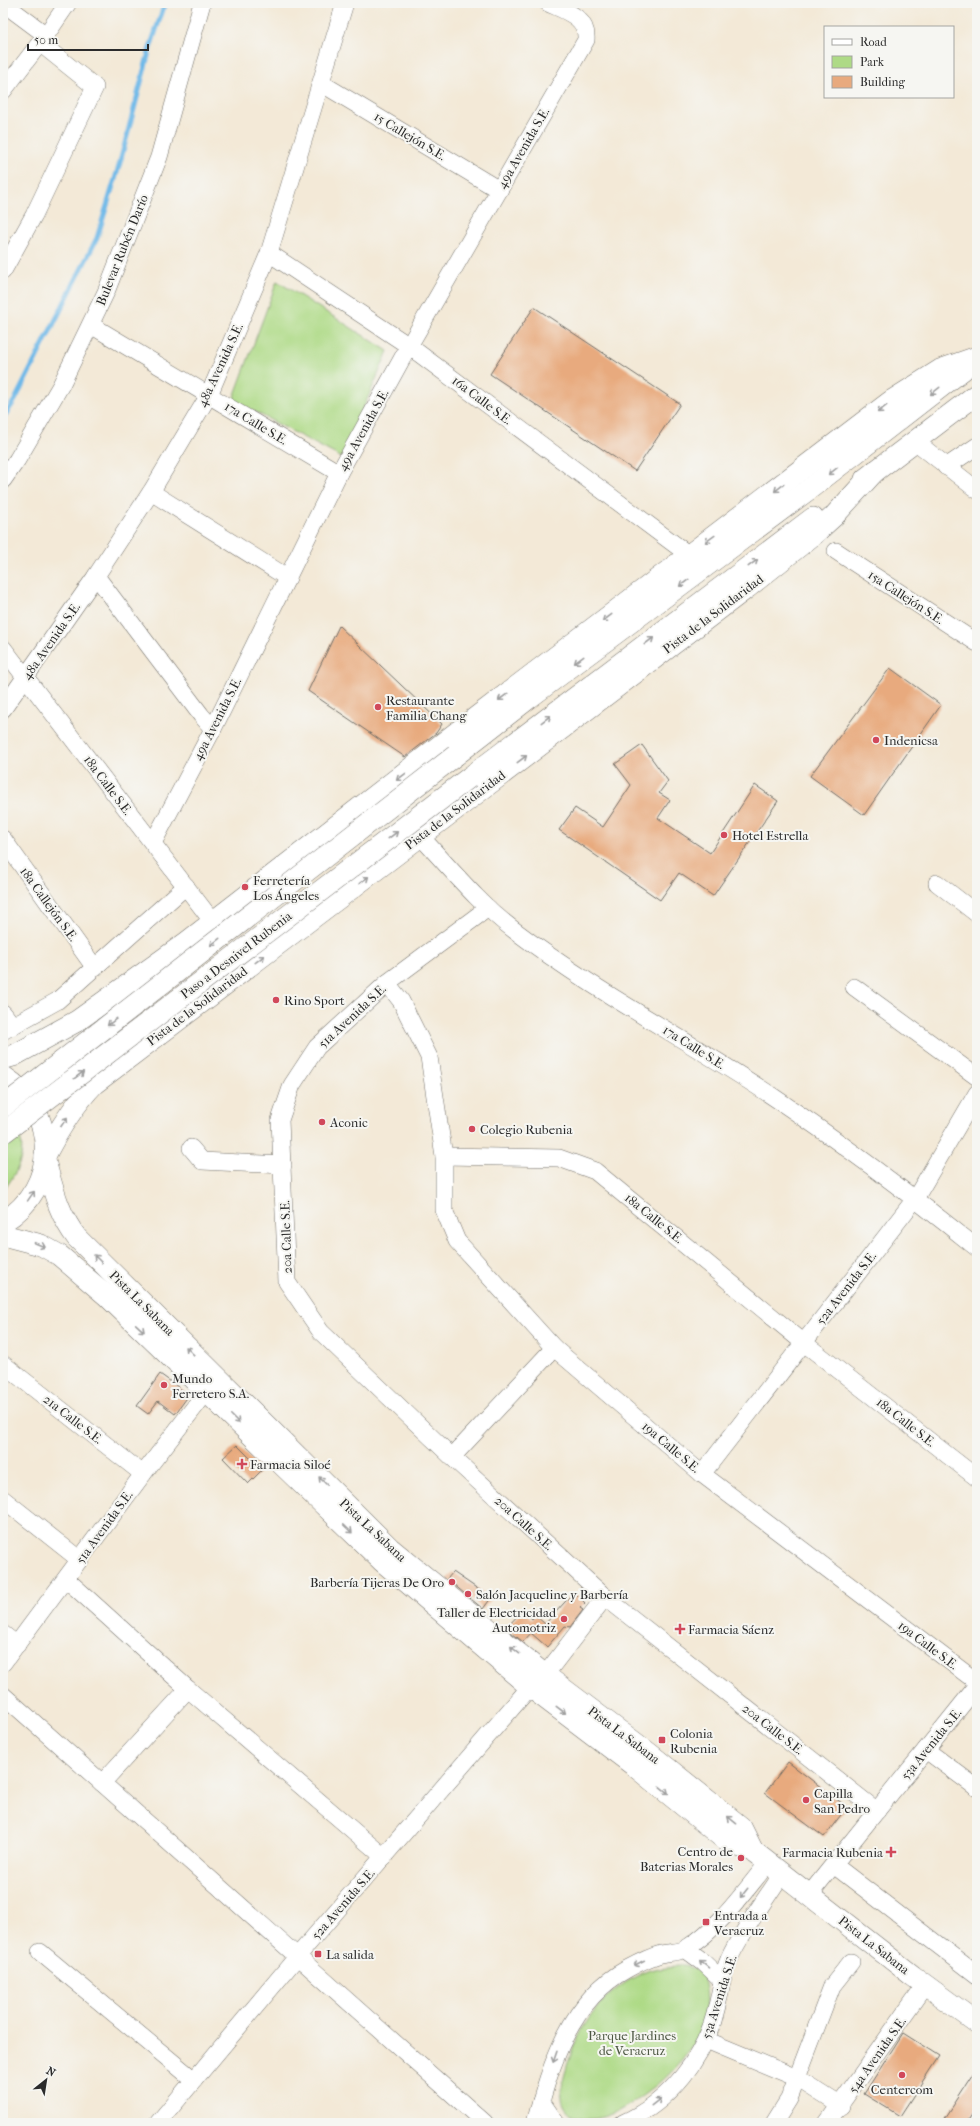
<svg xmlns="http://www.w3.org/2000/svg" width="980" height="2126" viewBox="0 0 980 2126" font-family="'IM FELL French Canon',serif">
<rect width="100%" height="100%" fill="#f6f6f2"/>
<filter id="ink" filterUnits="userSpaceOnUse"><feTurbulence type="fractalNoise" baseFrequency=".025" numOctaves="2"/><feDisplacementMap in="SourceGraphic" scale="8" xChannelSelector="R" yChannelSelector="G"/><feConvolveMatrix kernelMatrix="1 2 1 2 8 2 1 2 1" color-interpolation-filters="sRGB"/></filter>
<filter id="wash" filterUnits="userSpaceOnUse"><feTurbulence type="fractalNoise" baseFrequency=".012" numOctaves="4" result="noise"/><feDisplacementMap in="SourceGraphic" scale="16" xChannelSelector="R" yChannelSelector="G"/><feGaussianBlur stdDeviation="0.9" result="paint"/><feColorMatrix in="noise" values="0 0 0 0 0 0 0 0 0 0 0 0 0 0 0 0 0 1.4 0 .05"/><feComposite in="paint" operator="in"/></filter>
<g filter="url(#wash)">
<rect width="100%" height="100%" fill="#f3e9d7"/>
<g fill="#aeda86" stroke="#6c8258">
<path d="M 277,281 L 388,351 L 342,458 L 233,400 Z"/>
<path d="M 3,1105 C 26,1139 30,1156 3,1191 Z"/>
<path d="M 684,1966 C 698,1968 704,1975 706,1989 C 714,2040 660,2088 620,2110 C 603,2120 574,2126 564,2105 C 559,2095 563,2080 566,2070 C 576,2027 607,1985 651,1970 C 661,1967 673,1966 684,1966 Z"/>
</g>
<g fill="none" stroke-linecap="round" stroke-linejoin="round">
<path stroke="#6fb9e8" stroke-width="5" d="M 3,418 L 15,400 L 97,238 L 119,166 L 150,48 L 165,3"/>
</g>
<g id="blocks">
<g fill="#e8aa7e">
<path d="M 534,307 L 680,404 L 635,471 L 490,374 Z"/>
<path d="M 339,626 L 442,724 L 436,733 L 405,757 L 308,691 Z"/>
<path d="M 890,668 L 941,705 L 864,815 L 810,776 Z"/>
<path d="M 642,745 L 668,781 L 659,793 L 670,800 L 658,818 L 710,853 L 755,785 L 778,801 L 713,896 L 679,873 L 660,900 L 559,830 L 575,808 L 603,827 L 631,785 L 615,764 Z"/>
<path d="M 160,1374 L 189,1395 L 175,1414 L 158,1401 L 148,1414 L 137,1406 Z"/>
<path d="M 237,1445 L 262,1470 L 248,1484 L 223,1458 Z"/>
<path d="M 453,1572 L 491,1598 L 483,1609 L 447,1579 Z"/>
<path d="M 574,1592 L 585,1603 L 580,1608 L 583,1610 L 570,1627 L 565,1626 L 547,1647 L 531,1633 L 523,1642 L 506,1628 L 523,1610 L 532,1619 L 535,1615 L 545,1624 Z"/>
<path d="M 788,1762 L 847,1807 L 824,1837 L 765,1793 Z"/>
<path d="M 903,2033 L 939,2056 L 900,2116 L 864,2094 Z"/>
<path d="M 977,2069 L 977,2108 L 967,2123 L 942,2123 Z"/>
</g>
</g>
</g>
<g filter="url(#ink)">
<use href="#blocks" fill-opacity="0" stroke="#716e67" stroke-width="1"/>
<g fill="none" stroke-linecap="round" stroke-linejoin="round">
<g stroke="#716e67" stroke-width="18">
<g id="minor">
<path d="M 3,3 L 46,35"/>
<path d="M 321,83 L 499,190"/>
<path d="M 3,91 L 46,35 L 68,3"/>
<path d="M 269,253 L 409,346 L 689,555"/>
<path d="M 3,271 L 34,215 L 95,87 L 40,43"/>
<path d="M 91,325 L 339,473"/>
<path d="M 916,442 L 977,490"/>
<path d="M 946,467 L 977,446"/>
<path d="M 3,480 L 17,460 L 61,385 L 106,292 L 159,157 L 202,3"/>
<path d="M 151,492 L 288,578"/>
<path d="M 836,551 L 977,643"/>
<path d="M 96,576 L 201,715 L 213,729"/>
<path d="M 3,648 L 213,922"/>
<path d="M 3,709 L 96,576 L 151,492 L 209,395 L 269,253 L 345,3"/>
<path d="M 421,837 C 451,869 479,904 514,930 C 597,993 690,1041 775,1098 C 845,1145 912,1196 977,1248"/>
<path d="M 3,839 L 95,968"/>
<path d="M 153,843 L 213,729 L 339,473 L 409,346 L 586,40 C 588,17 565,11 548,3"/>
<path d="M 937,883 L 977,914"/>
<path d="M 488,908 L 387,983 L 317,1047 L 292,1085 L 280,1120 L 287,1282 L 321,1332 L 452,1457 L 605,1597 L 877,1811"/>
<path d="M 387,983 L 401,1001 L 429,1057 L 444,1156 L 444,1210 L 457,1241 L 554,1348 L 702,1474 L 977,1682"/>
<path d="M 854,987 L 977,1077"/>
<path d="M 3,1013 L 13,1026"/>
<path d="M 3,1031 L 57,1001 L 186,886"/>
<path d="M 191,1148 L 202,1161 L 283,1165"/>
<path d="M 444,1156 L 559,1158 L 595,1171 L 804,1343 L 977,1478"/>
<path d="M 3,1364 L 143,1474"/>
<path d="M 452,1457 L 554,1348"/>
<path d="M 702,1474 L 915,1199 L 977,1093"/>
<path d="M 3,1499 L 80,1560"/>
<path d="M 66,1579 L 188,1689 L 384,1857"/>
<path d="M 3,1634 L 17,1645"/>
<path d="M 3,1663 L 143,1474 L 207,1391"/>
<path d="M 545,1675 L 605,1597"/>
<path d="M 3,1695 L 485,2123"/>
<path d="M 926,1750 L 977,1788"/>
<path d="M 102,1783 L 188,1689"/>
<path d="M 834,1865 L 977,1975"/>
<path d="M 809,1895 L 977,1686"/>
<path d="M 685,1949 L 704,1963 L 722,1980"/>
<path d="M 40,1952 L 194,2080"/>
<path d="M 706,2040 L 797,2078 L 841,2106"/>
<path d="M 541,2101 L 556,2123"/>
<path d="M 158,2123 L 307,1945 L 530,1687"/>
<path d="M 535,2123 C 551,2064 570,2000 627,1969 C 638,1963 649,1957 661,1954 C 669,1952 680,1953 687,1948 C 721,1926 743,1893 768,1863"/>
<path d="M 623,2123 C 670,2102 706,2056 717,2006 C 721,1990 722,1974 729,1959 C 743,1929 764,1902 782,1874"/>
<path d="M 774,2123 L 789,2099 L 832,1986 L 851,1962"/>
<path d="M 827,2123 L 925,1985"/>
</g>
</g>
<g stroke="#716e67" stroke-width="22">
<g id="major">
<path d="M 865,479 L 977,394"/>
<path d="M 456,755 L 529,698 L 812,487 L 964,369"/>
<path d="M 470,777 L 813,518"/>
<path d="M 3,1059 L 13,1056 L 77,1021 L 187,942 L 479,715 L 891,401 L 940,370 L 977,357"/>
<path d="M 3,1076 C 59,1112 60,1187 3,1222"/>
<path d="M 45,1156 C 59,1129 73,1106 94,1084 L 747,588 L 812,536 L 834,516 L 875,471"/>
<path d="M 45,1161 C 53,1189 59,1215 77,1238 L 390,1548 L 545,1675 L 650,1754 L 741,1827 L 753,1851"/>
<path d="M 3,1235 L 41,1245 L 59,1255 L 106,1295 L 382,1561 L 530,1687 L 633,1765 L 729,1843 L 753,1851 L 913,1976 L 977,2023"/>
</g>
</g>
<use href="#minor" stroke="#fff" stroke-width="17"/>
<use href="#major" stroke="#fff" stroke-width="21"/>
<g stroke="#716e67" stroke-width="22" stroke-linecap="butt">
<g id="major-bridge">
<path d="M 3,1107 L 456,755"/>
<path d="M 3,1133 L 470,777"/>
</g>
</g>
<use href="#major-bridge" stroke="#fff" stroke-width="21"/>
</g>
<defs><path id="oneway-shaft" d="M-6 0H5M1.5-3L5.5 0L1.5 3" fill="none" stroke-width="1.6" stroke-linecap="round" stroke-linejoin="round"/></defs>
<g stroke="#a0a0a0">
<use href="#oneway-shaft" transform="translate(935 391) rotate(142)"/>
<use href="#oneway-shaft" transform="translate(882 409) rotate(142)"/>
<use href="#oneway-shaft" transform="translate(833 471) rotate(142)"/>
<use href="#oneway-shaft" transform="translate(779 488) rotate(142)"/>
<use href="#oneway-shaft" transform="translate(710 539) rotate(144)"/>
<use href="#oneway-shaft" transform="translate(753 563) rotate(-37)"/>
<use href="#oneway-shaft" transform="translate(684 583) rotate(143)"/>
<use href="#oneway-shaft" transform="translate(607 618) rotate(143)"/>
<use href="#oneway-shaft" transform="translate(649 641) rotate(-37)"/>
<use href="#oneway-shaft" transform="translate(579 660) rotate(143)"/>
<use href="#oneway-shaft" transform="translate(503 697) rotate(143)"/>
<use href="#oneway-shaft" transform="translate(546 719) rotate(-37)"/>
<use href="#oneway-shaft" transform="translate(522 759) rotate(-37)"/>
<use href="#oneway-shaft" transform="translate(401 777) rotate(143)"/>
<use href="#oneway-shaft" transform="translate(393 835) rotate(-37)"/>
<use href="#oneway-shaft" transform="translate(364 880) rotate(-37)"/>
<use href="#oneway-shaft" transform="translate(215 942) rotate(142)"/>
<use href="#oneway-shaft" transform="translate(260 959) rotate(-37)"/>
<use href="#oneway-shaft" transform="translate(112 1022) rotate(142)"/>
<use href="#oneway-shaft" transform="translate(79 1075) rotate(-37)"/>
<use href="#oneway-shaft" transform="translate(64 1122) rotate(-56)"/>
<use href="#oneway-shaft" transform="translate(31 1196) rotate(-55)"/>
<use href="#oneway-shaft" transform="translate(40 1245) rotate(23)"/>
<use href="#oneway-shaft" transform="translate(98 1259) rotate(-135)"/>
<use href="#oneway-shaft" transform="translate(140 1328) rotate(43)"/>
<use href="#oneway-shaft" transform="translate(190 1351) rotate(-135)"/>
<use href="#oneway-shaft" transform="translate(235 1419) rotate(45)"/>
<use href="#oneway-shaft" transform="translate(323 1481) rotate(-135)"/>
<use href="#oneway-shaft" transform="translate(348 1529) rotate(44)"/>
<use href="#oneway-shaft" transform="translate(515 1650) rotate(-141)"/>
<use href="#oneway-shaft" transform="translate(561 1710) rotate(37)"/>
<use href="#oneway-shaft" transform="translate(664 1790) rotate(39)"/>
<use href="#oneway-shaft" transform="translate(732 1820) rotate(-141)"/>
<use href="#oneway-shaft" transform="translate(744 1893) rotate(129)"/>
<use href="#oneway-shaft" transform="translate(639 1963) rotate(153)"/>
<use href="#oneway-shaft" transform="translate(704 1964) rotate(-140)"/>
<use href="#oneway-shaft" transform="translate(555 2057) rotate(109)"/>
<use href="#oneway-shaft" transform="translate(656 2102) rotate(-38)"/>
</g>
</g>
<g fill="#d1495b" stroke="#f6f6f2" stroke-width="1.5">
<circle cx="378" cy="707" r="4"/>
<circle cx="876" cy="740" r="4"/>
<circle cx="724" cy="835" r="4"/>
<circle cx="245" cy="887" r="4"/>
<circle cx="276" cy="1000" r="4"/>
<circle cx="322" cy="1122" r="4"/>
<circle cx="472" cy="1129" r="4"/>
<circle cx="164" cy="1385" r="4"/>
<path d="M240 1458h4v4h4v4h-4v4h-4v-4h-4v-4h4z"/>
<circle cx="452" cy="1582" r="4"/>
<circle cx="468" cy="1594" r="4"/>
<circle cx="564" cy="1619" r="4"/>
<path d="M678 1623h4v4h4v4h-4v4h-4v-4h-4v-4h4z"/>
<rect x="658" y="1736" width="8" height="8" rx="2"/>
<circle cx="806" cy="1800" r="4"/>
<path d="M889 1846h4v4h4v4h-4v4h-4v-4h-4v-4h4z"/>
<circle cx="741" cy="1858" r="4"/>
<rect x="702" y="1918" width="8" height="8" rx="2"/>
<rect x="314" y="1950" width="8" height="8" rx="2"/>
<circle cx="902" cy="2075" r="4"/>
</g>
<g text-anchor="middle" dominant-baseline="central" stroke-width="4" stroke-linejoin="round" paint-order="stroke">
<g font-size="13" fill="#2b2b2b" stroke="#f6f6f2">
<text transform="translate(410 136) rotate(31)">15 Callejón S.E.</text>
<text transform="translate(523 148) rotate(-60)">49a Avenida S.E.</text>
<text transform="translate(122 250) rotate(-68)">Bulevar Rubén Darío</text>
<text transform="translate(220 365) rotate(-65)">48a Avenida S.E.</text>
<text transform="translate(482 400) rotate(37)">16a Calle S.E.</text>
<text transform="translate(256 423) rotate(31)">17a Calle S.E.</text>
<text transform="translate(363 430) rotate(-61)">49a Avenida S.E.</text>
<text transform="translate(906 597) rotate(33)">15a Callejón S.E.</text>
<text transform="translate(713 614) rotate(-37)">Pista de la Solidaridad</text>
<text transform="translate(51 641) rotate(-55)">48a Avenida S.E.</text>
<text transform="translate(217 719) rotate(-63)">49a Avenida S.E.</text>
<text transform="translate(108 785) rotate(53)">18a Calle S.E.</text>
<text transform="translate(455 810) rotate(-37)">Pista de la Solidaridad</text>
<text transform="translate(49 904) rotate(54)">18a Callejón S.E.</text>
<text transform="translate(236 955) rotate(-37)">Paso a Desnivel Rubenia</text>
<text transform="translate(197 1006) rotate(-37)">Pista de la Solidaridad</text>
<text transform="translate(352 1016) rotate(-43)">51a Avenida S.E.</text>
<text transform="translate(694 1047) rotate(32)">17a Calle S.E.</text>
<text transform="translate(654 1218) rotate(39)">18a Calle S.E.</text>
<text transform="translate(286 1237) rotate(-92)">20a Calle S.E.</text>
<text transform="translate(846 1288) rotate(-52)">52a Avenida S.E.</text>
<text transform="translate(142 1303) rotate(45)">Pista La Sabana</text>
<text transform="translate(73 1419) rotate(38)">21a Calle S.E.</text>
<text transform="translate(906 1422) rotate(38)">18a Calle S.E.</text>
<text transform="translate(671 1447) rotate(40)">19a Calle S.E.</text>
<text transform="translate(524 1523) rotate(42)">20a Calle S.E.</text>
<text transform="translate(104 1527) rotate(-54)">51a Avenida S.E.</text>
<text transform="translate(373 1530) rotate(43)">Pista La Sabana</text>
<text transform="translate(928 1645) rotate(37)">19a Calle S.E.</text>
<text transform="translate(773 1729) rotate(38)">20a Calle S.E.</text>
<text transform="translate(624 1735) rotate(37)">Pista La Sabana</text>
<text transform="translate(931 1744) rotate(-51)">53a Avenida S.E.</text>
<text transform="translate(343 1904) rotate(-49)">52a Avenida S.E.</text>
<text transform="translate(874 1945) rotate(38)">Pista La Sabana</text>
<text transform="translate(719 1997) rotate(-72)">53a Avenida S.E.</text>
<text transform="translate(877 2055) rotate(-55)">54a Avenida S.E.</text>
</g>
<g font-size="13" fill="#2b2b2b" stroke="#f6f6f2" text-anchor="start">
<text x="386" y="700">Restaurante<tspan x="386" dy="15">Familia Chang</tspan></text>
<text x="884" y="740">Indenicsa</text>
<text x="732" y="835">Hotel Estrella</text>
<text x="253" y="880">Ferretería<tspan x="253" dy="15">Los Ángeles</tspan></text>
<text x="284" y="1000">Rino Sport</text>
<text x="330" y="1122">Aconic</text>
<text x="480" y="1129">Colegio Rubenia</text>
<text x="172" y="1378">Mundo<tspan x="172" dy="15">Ferretero S.A.</tspan></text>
<text x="250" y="1464">Farmacia Siloé</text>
<text x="444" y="1582" text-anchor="end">Barbería Tijeras De Oro</text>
<text x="476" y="1594">Salón Jacqueline y Barbería</text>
<text x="556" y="1612" text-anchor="end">Taller de Electricidad<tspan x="556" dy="15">Automotriz</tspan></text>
<text x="688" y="1629">Farmacia Sáenz</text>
<text x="670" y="1733">Colonia<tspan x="670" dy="15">Rubenia</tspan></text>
<text x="814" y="1793">Capilla<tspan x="814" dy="15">San Pedro</tspan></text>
<text x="733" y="1851" text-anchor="end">Centro de<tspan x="733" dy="15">Baterias Morales</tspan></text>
<text x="883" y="1852" text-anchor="end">Farmacia Rubenia</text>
<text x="714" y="1915">Entrada a<tspan x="714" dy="15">Veracruz</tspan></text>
<text x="326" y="1954">La salida</text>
<text x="902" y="2089" text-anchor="middle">Centercom</text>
</g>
<g font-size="13" fill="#4c5742" stroke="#f6f6f2">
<text x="632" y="2035">Parque Jardines<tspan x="632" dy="15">de Veracruz</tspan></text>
</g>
</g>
<rect width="980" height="2126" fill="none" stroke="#f6f6f2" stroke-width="16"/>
<rect x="824" y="26" width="130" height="72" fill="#f6f6f2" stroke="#a5a5a2"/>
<rect x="832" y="39" width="20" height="6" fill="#ffffff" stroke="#a5a5a2"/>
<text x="860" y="46" font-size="12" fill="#2b2b2b">Road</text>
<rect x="832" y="56" width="20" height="12" fill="#aeda86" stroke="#a5a5a2"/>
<text x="860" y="66" font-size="12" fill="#2b2b2b">Park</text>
<rect x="832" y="76" width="20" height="12" fill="#e8aa7e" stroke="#a5a5a2"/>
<text x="860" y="86" font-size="12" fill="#2b2b2b">Building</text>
<g transform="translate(46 2080) rotate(30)" stroke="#f6f6f2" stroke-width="3" paint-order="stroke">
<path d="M0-3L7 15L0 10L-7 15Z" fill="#2b2b2b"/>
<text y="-6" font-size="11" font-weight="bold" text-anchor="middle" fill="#2b2b2b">N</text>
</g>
<path d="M28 44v6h120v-6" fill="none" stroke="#2b2b2b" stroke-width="2"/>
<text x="34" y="44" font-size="12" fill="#2b2b2b" stroke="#f6f6f2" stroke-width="3" paint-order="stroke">50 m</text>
</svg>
